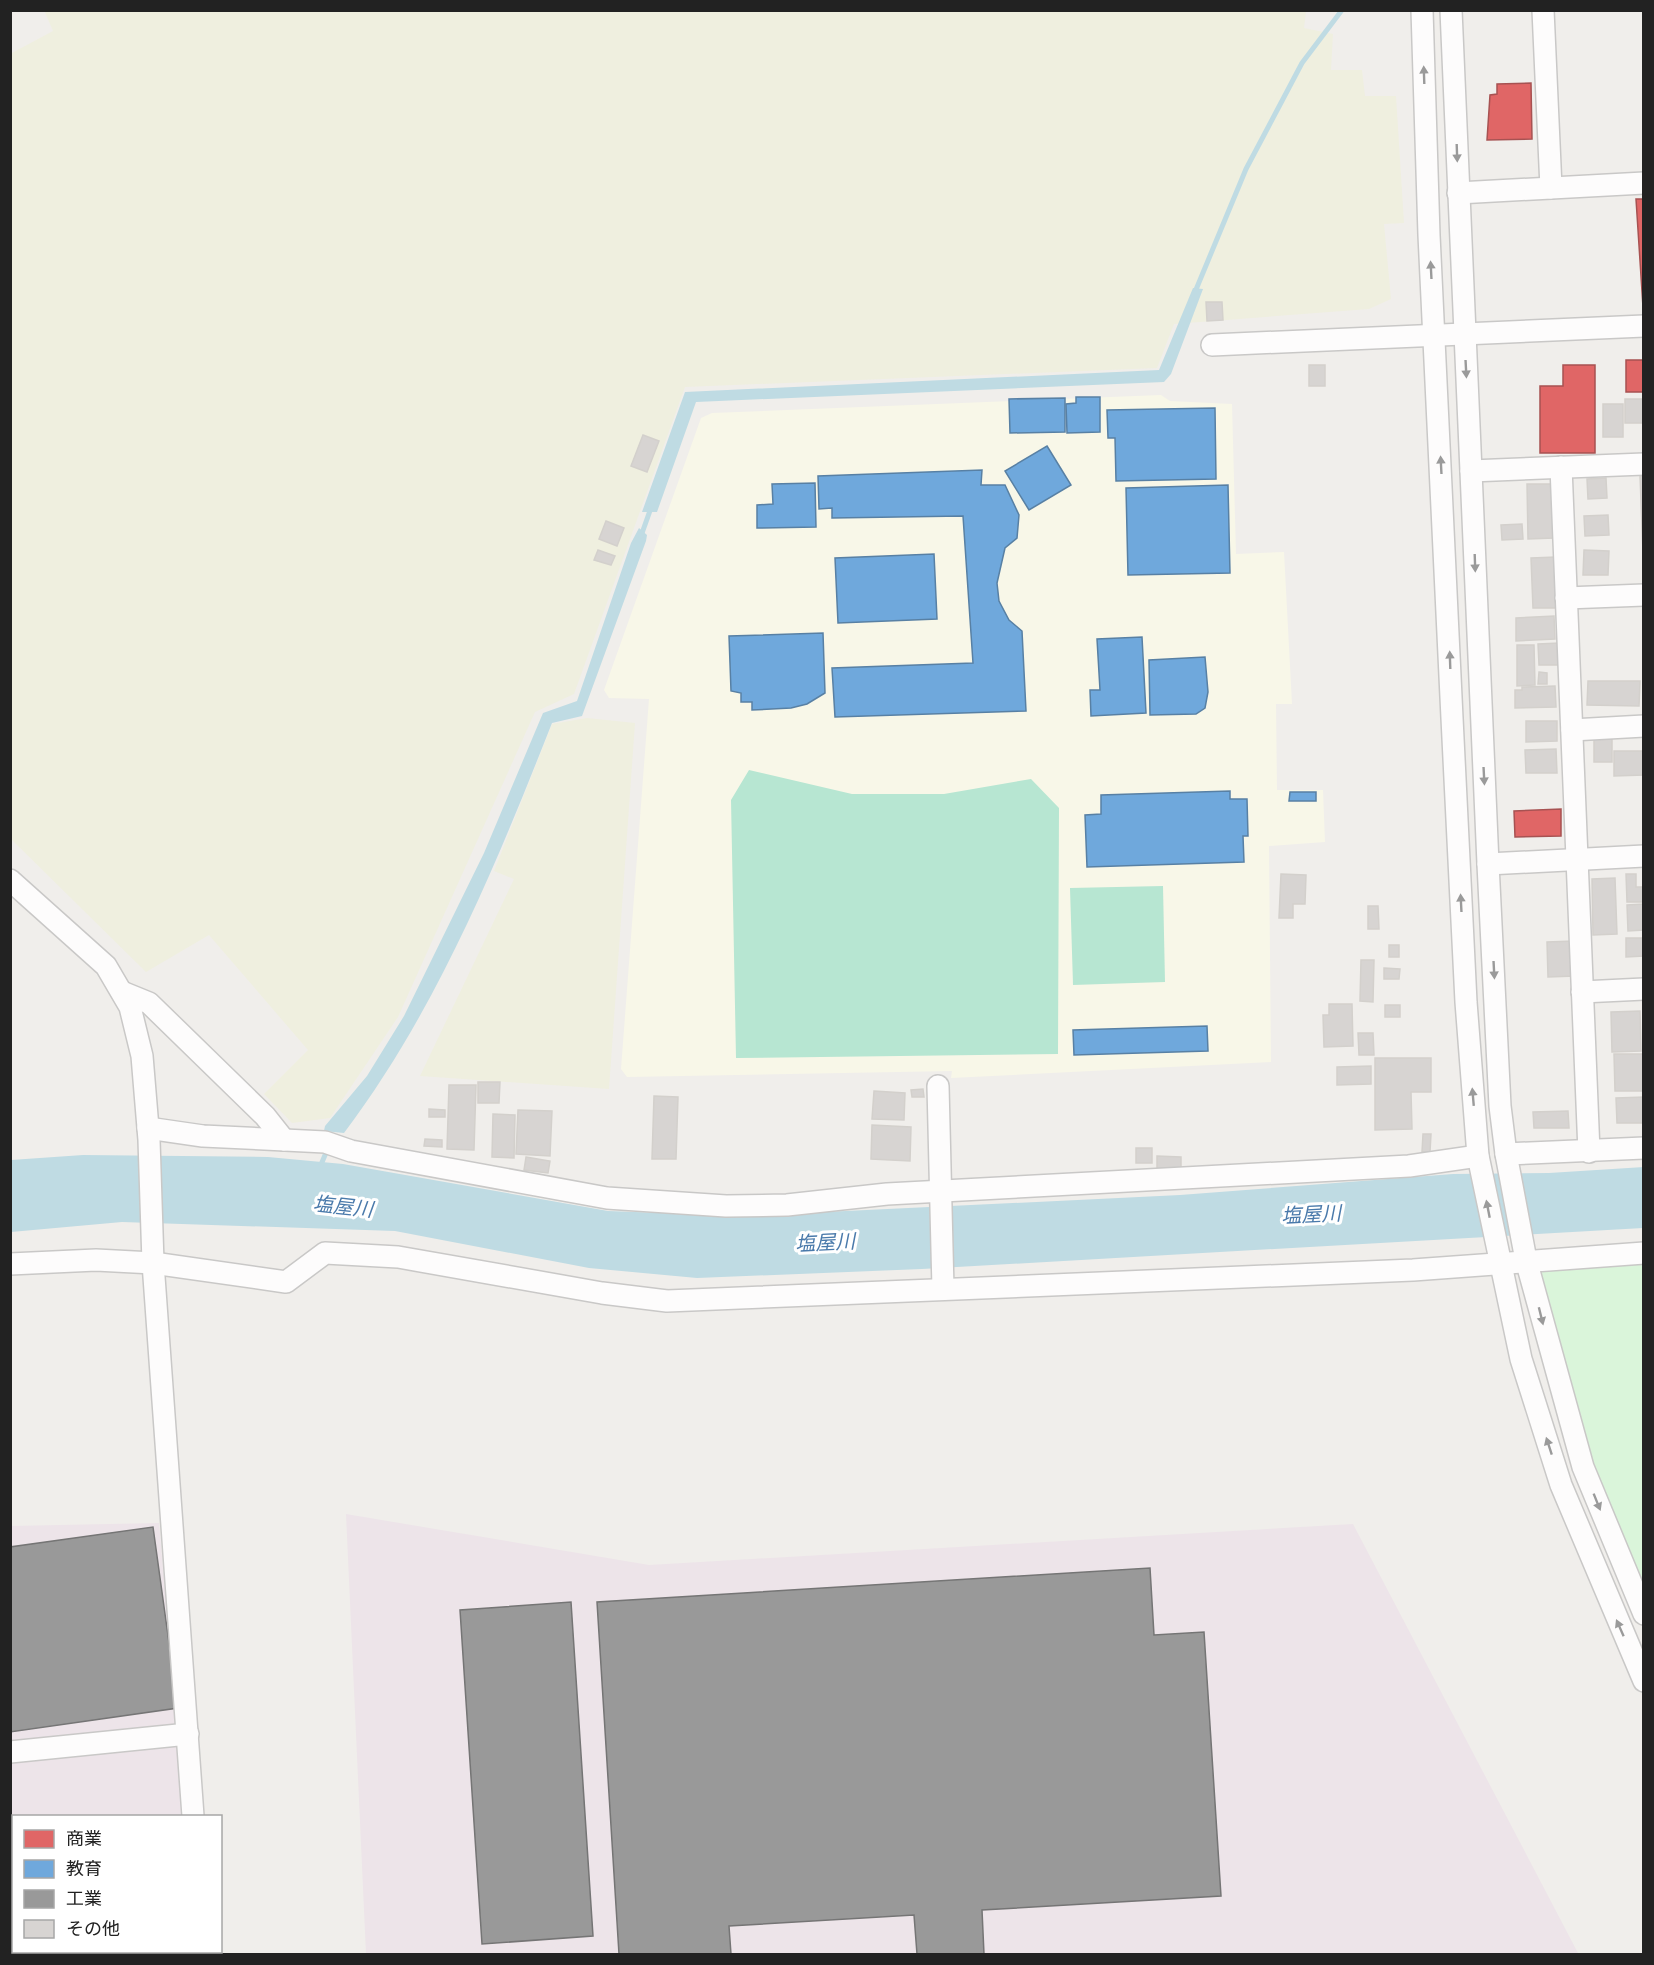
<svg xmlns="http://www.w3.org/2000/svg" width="1654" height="1965" viewBox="0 0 1654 1965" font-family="Manrope,'Noto Sans JP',sans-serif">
<rect width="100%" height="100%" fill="#f0eeeb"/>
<g fill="#ede4e9">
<path d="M 346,1514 L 649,1565 L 1353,1524 L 1578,1953 L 366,1954 Z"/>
<path d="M 159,1523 L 185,1816 L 14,1816 L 14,1952 L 197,1952 L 197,1954 L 11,1954 L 10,1526 Z"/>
</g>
<path fill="#f8f7e8" d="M 1161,395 L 1170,401 L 1232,404 L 1236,554 L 1284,552 L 1292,704 L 1276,704 L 1277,790 L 1323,790 L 1325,842 L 1269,846 L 1271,1062 L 951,1078 L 952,1071 L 627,1077 L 621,1069 L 649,699 L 609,698 L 604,690 L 701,418 L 712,413 Z"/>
<g fill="#efefdf">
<path d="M 44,10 L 1306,11 L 1304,28 L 1333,34 L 1331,70 L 1362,70 L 1365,96 L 1396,96 L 1404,223 L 1384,224 L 1391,299 L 1369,309 L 1174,324 L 1157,368 L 685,387 L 574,694 L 535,712 L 398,1017 L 330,1118 L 292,1123 L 264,1094 L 308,1050 L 209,935 L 146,972 L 11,839 L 10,54 L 53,31 Z"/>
<path d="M 587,718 L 635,723 L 609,1089 L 420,1076 L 514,879 L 494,871 L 552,724 Z"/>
</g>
<path fill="#daf5da" d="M 1643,1253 L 1643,1603 L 1611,1536 L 1526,1260 Z"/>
<g fill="#b7e6d2">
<path d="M 749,770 L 852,794 L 944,794 L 1031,779 L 1059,808 L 1058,1054 L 736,1058 L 731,800 Z"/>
<path d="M 1163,886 L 1165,982 L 1073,985 L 1070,888 Z"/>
</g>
<g fill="#bfdbe3">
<path d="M 1193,288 L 1203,289 L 1171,374 L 1164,382 L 696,402 L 657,512 L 642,512 L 685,392 L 1159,370 Z"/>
<path d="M 639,528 L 647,535 L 646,541 L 582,716 L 552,723 C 496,865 436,1011 344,1133 L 324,1131 L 325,1126 L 367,1076 L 404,1016 L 484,853 L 543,713 L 577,701 L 631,543 Z"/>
<path d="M 83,1155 L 268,1157 L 343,1164 L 608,1211 L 743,1216 L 1180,1195 L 1453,1174 L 1549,1173 L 1644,1167 L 1643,1228 L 922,1269 L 697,1278 L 589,1268 L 395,1231 L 122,1222 L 11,1232 L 11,1160 Z"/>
</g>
<g fill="#e06666" stroke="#a75252" stroke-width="1.5">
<path d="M 1531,83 L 1532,139 L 1487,140 L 1490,95 L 1497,94 L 1497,84 Z"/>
<path d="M 1636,199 L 1644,199 L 1644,307 L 1643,307 Z"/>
<rect x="1626" y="360" width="18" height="32"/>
<path d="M 1563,365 L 1595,365 L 1595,453 L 1540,453 L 1540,386 L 1563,386 Z"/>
<path d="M 1561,809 L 1561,836 L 1515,837 L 1514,811 Z"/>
</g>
<g fill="#6fa8dc" stroke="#5880a4" stroke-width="1.5">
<path d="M 1076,397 L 1100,397 L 1100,432 L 1067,433 L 1066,404 L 1076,403 Z"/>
<path d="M 1065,398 L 1065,432 L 1010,433 L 1009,399 Z"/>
<path d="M 1215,408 L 1216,479 L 1116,481 L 1115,438 L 1108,438 L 1107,410 Z"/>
<path d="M 1047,446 L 1071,485 L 1029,510 L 1005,471 Z"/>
<path d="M 982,470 L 981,485 L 1005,485 L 1019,515 L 1017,538 L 1005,548 L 997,583 L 999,601 L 1009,620 L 1022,631 L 1026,711 L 835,717 L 832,668 L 973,663 L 963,516 L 832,518 L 832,508 L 819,509 L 818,476 Z"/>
<path d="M 815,483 L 816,527 L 757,528 L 757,505 L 773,504 L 772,484 Z"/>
<path d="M 1228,485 L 1230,573 L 1128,575 L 1126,488 Z"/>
<path d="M 934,554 L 937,619 L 838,623 L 835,558 Z"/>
<path d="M 823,633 L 825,693 L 807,704 L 791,708 L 752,710 L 752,702 L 741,702 L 741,693 L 731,691 L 729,636 Z"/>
<path d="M 1142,637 L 1146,713 L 1091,716 L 1090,690 L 1100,690 L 1097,639 Z"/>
<path d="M 1205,657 L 1208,692 L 1205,708 L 1196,714 L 1150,715 L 1149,660 Z"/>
<path d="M 1230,791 L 1230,799 L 1247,799 L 1248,836 L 1243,836 L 1244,862 L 1087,867 L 1085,815 L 1101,814 L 1101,795 Z"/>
<path d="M 1290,792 L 1316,792 L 1316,801 L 1289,801 Z"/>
<path d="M 1207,1026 L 1208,1051 L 1074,1055 L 1073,1030 Z"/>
</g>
<g fill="#999" stroke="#757575" stroke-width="1.5">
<path d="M 153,1527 L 178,1708 L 10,1732 L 10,1547 Z"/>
<path d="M 1150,1568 L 1154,1635 L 1204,1632 L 1221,1896 L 982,1910 L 984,1954 L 917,1954 L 914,1915 L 729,1926 L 731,1954 L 619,1954 L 597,1602 Z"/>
<path d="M 571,1602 L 593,1936 L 482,1944 L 460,1610 Z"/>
</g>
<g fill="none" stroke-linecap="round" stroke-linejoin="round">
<g stroke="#bfdbe3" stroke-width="5">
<path d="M 1195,292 L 1246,169 L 1302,63 L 1342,10"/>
<path d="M 641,536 L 652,505"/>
<path d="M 320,1167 L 328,1148"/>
</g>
</g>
<g fill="#d7d4d2" stroke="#d3d0cc" stroke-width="1.5">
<path d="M 1206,302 L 1222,302 L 1223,320 L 1207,321 Z"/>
<rect x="1309" y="365" width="16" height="21"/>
<rect x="1625" y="399" width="19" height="24"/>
<rect x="1603" y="404" width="20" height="33"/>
<path d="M 643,435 L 659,441 L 647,472 L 631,466 Z"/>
<path d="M 1640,476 L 1644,476 L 1644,578 Z"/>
<path d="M 1606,478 L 1607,498 L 1588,499 L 1587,479 Z"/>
<path d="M 1527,484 L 1552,484 L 1554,538 L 1528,539 Z"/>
<path d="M 1608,515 L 1609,535 L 1585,536 L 1584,516 Z"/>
<path d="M 606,521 L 624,528 L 617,546 L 599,539 Z"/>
<path d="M 1522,524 L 1523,539 L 1502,540 L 1501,525 Z"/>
<path d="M 598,550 L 615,556 L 611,565 L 594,560 Z"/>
<path d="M 1584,550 L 1609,551 L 1608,575 L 1583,575 Z"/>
<path d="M 1556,557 L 1558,608 L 1533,608 L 1531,558 Z"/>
<path d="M 1554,616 L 1555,639 L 1516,641 L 1516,618 Z"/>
<path d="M 1559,643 L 1560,665 L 1539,665 L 1538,644 Z"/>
<path d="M 1517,645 L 1534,645 L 1535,685 L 1517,686 Z"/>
<path d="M 1539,672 L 1547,673 L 1547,684 L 1538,684 Z"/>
<path d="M 1588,681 L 1640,681 L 1639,706 L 1587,705 Z"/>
<path d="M 1555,686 L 1556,707 L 1515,708 L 1515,690 L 1522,690 L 1522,687 Z"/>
<path d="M 1526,721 L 1557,721 L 1557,741 L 1526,742 Z"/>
<path d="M 1612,734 L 1612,762 L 1594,762 L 1594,735 Z"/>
<path d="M 1556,749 L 1557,773 L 1526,773 L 1525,750 Z"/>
<path d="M 1614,751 L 1644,751 L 1644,775 L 1614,776 Z"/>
<path d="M 1281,874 L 1306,875 L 1305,904 L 1293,904 L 1293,918 L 1279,918 Z"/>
<path d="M 1626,874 L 1636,874 L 1636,887 L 1644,887 L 1644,902 L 1627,902 Z"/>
<path d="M 1615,878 L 1617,934 L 1593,935 L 1592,879 Z"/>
<path d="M 1644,904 L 1644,930 L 1628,931 L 1627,905 Z"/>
<path d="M 1368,906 L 1378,906 L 1379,929 L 1368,929 Z"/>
<path d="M 1626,938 L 1644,938 L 1644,956 L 1626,957 Z"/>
<path d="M 1574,941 L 1575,976 L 1548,977 L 1547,942 Z"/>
<rect x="1389" y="945" width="10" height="12"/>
<path d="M 1361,960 L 1374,960 L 1373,1002 L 1360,1001 Z"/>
<path d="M 1384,968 L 1400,969 L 1399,979 L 1384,979 Z"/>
<path d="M 1329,1004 L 1352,1004 L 1353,1046 L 1324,1047 L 1323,1015 L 1329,1015 Z"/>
<rect x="1385" y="1005" width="15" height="12"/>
<path d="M 1640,1011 L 1641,1051 L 1612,1052 L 1611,1012 Z"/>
<path d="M 1358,1033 L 1373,1033 L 1374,1055 L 1359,1055 Z"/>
<path d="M 1614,1054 L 1643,1054 L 1644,1091 L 1615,1091 Z"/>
<path d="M 1375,1058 L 1431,1058 L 1431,1092 L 1411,1092 L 1412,1129 L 1375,1130 Z"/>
<path d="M 1371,1066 L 1371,1084 L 1337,1085 L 1337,1067 Z"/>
<path d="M 478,1082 L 500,1082 L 499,1103 L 478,1103 Z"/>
<path d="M 449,1085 L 476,1085 L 474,1150 L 447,1149 Z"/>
<path d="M 923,1089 L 924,1097 L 912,1097 L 911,1090 Z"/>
<path d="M 874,1091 L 905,1093 L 904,1120 L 872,1119 Z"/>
<path d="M 654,1096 L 678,1097 L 676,1159 L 652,1159 Z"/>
<path d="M 1644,1097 L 1644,1123 L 1617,1123 L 1616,1098 Z"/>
<path d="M 429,1109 L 445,1110 L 445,1117 L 429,1117 Z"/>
<path d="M 518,1110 L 552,1111 L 550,1156 L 516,1154 Z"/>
<path d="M 1568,1111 L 1569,1128 L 1534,1128 L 1533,1112 Z"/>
<path d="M 493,1114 L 515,1115 L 514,1158 L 492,1157 Z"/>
<path d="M 872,1125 L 911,1127 L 910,1161 L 871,1159 Z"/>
<path d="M 1423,1134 L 1431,1134 L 1430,1152 L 1422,1152 Z"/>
<path d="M 425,1139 L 442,1140 L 442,1147 L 424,1146 Z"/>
<rect x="1136" y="1148" width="16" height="15"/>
<path d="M 1157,1156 L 1181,1157 L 1181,1169 L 1157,1168 Z"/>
<path d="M 526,1157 L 550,1161 L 548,1173 L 524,1170 Z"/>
</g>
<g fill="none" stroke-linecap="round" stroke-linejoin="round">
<g stroke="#c9c8c7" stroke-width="24">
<g id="minor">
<path d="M 1422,10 L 1429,235 L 1452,718 L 1466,1002 L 1478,1156 L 1521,1359 L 1561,1485 L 1644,1681"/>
<path d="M 1451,10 L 1488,864 L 1500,1106 L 1506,1154 L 1526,1260 L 1583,1467 L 1644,1614"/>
<path d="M 1543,10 L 1551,188"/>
<path d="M 1458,193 L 1644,183"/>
<path d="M 1212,345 L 1644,326"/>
<path d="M 1561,467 L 1589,1152"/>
<path d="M 1471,471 L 1644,464"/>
<path d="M 1566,598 L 1644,595"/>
<path d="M 1572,730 L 1644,726"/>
<path d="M 1488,864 L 1644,856"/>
<path d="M 10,880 L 106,966 L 130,1007 L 142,1056 L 149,1140 L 153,1263 L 193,1816"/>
<path d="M 122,992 L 149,1003 L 265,1116 L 284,1140"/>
<path d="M 1582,992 L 1644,989"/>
<path d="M 938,1086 L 943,1289"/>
<path d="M 148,1128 L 203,1136 L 325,1142 L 351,1151 L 607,1198 L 726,1206 L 787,1205 L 887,1194 L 1409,1166 L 1478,1156"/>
<path d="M 1506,1154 L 1644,1148"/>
<path d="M 10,1264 L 96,1260 L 153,1263 L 286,1282 L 325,1253 L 398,1257 L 602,1293 L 667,1301 L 1413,1270 L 1644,1253"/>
<path d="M 10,1752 L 188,1734"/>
<path d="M 203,1952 L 203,1954"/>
</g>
</g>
<use href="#minor" stroke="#fdfcfc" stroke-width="21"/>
</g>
<defs><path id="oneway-solid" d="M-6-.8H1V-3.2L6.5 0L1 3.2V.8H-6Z" transform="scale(1.5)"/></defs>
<g fill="#9a9a9a">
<use href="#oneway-solid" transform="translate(1424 75) rotate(-92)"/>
<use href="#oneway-solid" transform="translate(1457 153) rotate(88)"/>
<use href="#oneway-solid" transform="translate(1431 270) rotate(-93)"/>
<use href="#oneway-solid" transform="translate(1466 369) rotate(87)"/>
<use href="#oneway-solid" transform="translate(1441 465) rotate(-93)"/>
<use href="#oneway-solid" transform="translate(1475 563) rotate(88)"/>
<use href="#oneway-solid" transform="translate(1450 660) rotate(-92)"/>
<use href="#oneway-solid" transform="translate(1484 776) rotate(87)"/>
<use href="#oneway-solid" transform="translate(1461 903) rotate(-93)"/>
<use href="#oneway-solid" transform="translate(1494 970) rotate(87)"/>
<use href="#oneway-solid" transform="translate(1473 1097) rotate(-95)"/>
<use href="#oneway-solid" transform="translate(1488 1209) rotate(-101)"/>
<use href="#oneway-solid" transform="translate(1541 1316) rotate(76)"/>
<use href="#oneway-solid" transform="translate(1549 1446) rotate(-108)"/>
<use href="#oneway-solid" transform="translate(1597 1502) rotate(68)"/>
<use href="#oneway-solid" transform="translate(1620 1628) rotate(-114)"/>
</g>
<g text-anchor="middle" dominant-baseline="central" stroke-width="6" stroke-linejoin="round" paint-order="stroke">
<g font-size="20" font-style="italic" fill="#4a7aab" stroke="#fff">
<text transform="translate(343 1206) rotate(6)">塩屋川</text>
<text transform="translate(1311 1214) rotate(-3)">塩屋川</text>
<text transform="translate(825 1242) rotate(-3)">塩屋川</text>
</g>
</g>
<rect width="1654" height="1965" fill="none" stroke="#222222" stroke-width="24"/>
<rect x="12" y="1815" width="210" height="138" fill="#ffffff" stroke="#a7a7a7" stroke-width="1.5"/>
<rect x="24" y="1830" width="30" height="18" fill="#e06666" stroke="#a7a7a7" stroke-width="1.5"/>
<text x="66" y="1845" font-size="18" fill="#222222">商業</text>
<rect x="24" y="1860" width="30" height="18" fill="#6fa8dc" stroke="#a7a7a7" stroke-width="1.5"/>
<text x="66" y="1875" font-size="18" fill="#222222">教育</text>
<rect x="24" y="1890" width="30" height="18" fill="#999999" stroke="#a7a7a7" stroke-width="1.5"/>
<text x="66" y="1905" font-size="18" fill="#222222">工業</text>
<rect x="24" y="1920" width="30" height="18" fill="#d7d4d2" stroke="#a7a7a7" stroke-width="1.5"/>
<text x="66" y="1935" font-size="18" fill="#222222">その他</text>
</svg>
